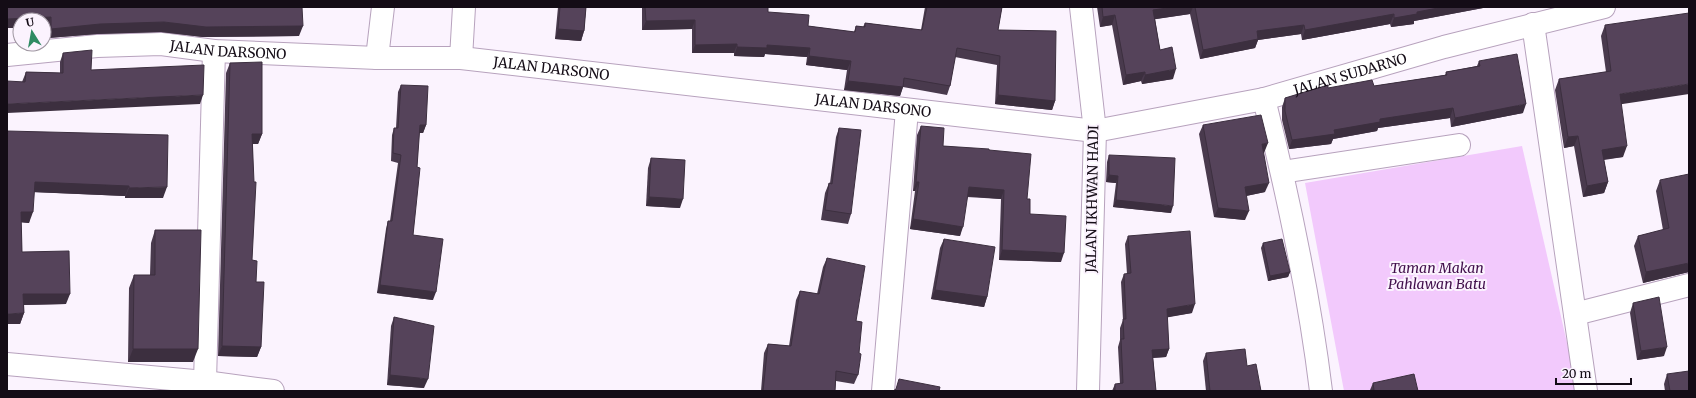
<svg xmlns="http://www.w3.org/2000/svg" width="1696" height="398" viewBox="0 0 1696 398" font-family="Merriweather,serif">
<rect width="100%" height="100%" fill="#fbf3fe"/>
<path fill="#f2c9fc" d="M 1522,146 L 1578,391 L 1344,391 L 1305,183 Z"/>
<g fill="none" stroke-linecap="round" stroke-linejoin="round">
<g stroke="#b7a2bd" stroke-width="24">
<g id="minor">
<path d="M 1081,7 L 1095,131 L 1088,391"/>
<path d="M 1533,24 L 1586,391"/>
<path id="s1" d="M 7,55 L 97,46 L 161,44 L 214,51 L 377,58 L 461,58 L 1095,131 L 1264,99 L 1444,47 L 1604,7"/>
<path d="M 377,58 L 383,7"/>
<path d="M 461,58 L 464,7"/>
<path d="M 1264,99 C 1288,195 1309,292 1321,391"/>
<path d="M 1282,172 L 1459,145"/>
<path d="M 1575,314 L 1689,285"/>
<path d="M 205,382 L 214,51"/>
<path d="M 883,391 L 907,110"/>
</g>
</g>
<g stroke="#b7a2bd" stroke-width="24">
<path id="major" d="M 7,364 L 205,382 L 273,391"/>
</g>
<use href="#minor" stroke="#fff" stroke-width="22"/>
<use href="#major" stroke="#fff" stroke-width="22"/>
</g>
<g fill="#493a4d">
<path d="M 7,7 L 299,36 L 203,37 L 161,32 L 97,34 L 48,38 L 47,27 L 20,20 L 20,28 L 7,28 Z"/>
<path d="M 558,7 L 586,7 L 584,31 L 581,41 L 555,39 Z"/>
<path d="M 642,7 L 768,7 L 768,12 L 808,26 L 854,32 L 856,26 L 863,27 L 865,23 L 921,30 L 925,7 L 1002,7 L 998,30 L 1055,101 L 1052,110 L 995,104 L 997,65 L 955,57 L 950,86 L 947,95 L 903,87 L 900,96 L 844,90 L 847,70 L 806,65 L 807,57 L 765,54 L 764,57 L 734,56 L 734,53 L 692,53 L 692,29 L 642,30 Z"/>
<path d="M 1097,7 L 1484,7 L 1483,8 L 1414,21 L 1414,24 L 1391,27 L 1390,24 L 1302,40 L 1301,34 L 1258,40 L 1255,48 L 1200,59 L 1190,14 L 1155,19 L 1160,50 L 1173,79 L 1142,84 L 1141,81 L 1123,85 L 1112,25 L 1100,27 Z"/>
<path d="M 1605,25 L 1621,104 L 1623,157 L 1604,160 L 1608,182 L 1604,193 L 1583,197 L 1574,146 L 1564,148 L 1555,90 L 1559,79 L 1606,72 L 1601,36 Z"/>
<path d="M 63,53 L 91,70 L 200,104 L 22,82 L 26,72 L 60,73 L 60,62 Z"/>
<path d="M 1479,61 L 1523,113 L 1451,127 L 1450,118 L 1378,128 L 1377,131 L 1333,139 L 1331,144 L 1289,149 L 1282,120 L 1282,107 L 1285,98 L 1328,88 L 1374,86 L 1445,75 L 1446,72 L 1477,66 Z"/>
<path d="M 230,63 L 262,134 L 258,144 L 253,144 L 252,260 L 256,282 L 261,347 L 257,357 L 218,356 L 226,73 Z"/>
<path d="M 401,85 L 426,125 L 423,133 L 419,133 L 413,235 L 433,300 L 377,293 L 386,229 L 388,221 L 390,221 L 398,163 L 391,161 L 392,135 L 394,128 L 396,128 L 398,92 Z"/>
<path d="M 1203,125 L 1264,153 L 1263,153 L 1265,192 L 1246,196 L 1245,220 L 1214,217 L 1199,134 Z"/>
<path d="M 921,126 L 943,146 L 989,150 L 1027,199 L 1030,214 L 1061,262 L 999,260 L 1001,199 L 967,197 L 960,236 L 910,229 L 915,191 L 913,191 L 917,135 Z"/>
<path d="M 839,128 L 851,214 L 848,224 L 821,220 L 825,193 L 829,183 L 830,183 L 836,137 Z"/>
<path d="M 7,131 L 163,198 L 125,198 L 125,196 L 34,192 L 29,223 L 21,222 L 22,252 L 66,304 L 24,305 L 24,313 L 20,324 Z"/>
<path d="M 1109,155 L 1171,213 L 1113,207 L 1116,183 L 1106,182 L 1107,162 Z"/>
<path d="M 651,158 L 680,208 L 646,206 L 648,168 Z"/>
<path d="M 1660,180 L 1689,272 L 1643,283 L 1634,246 L 1638,236 L 1663,230 L 1656,191 Z"/>
<path d="M 155,230 L 193,362 L 128,362 L 129,288 L 134,275 L 150,275 L 151,243 Z"/>
<path d="M 1128,236 L 1192,313 L 1167,317 L 1169,349 L 1166,357 L 1153,358 L 1156,391 L 1112,391 L 1115,384 L 1120,384 L 1118,347 L 1120,340 L 1120,328 L 1123,320 L 1121,282 L 1124,274 L 1127,274 L 1125,244 Z"/>
<path d="M 944,239 L 987,297 L 984,307 L 931,299 L 940,248 Z"/>
<path d="M 1263,243 L 1290,272 L 1288,277 L 1268,281 L 1261,248 Z"/>
<path d="M 827,258 L 856,321 L 859,353 L 858,375 L 854,384 L 836,381 L 835,391 L 761,391 L 764,353 L 768,344 L 789,346 L 796,300 L 800,291 L 817,294 L 823,267 Z"/>
<path d="M 1633,303 L 1664,356 L 1637,360 L 1630,313 Z"/>
<path d="M 394,317 L 424,388 L 387,385 L 391,326 Z"/>
<path d="M 1206,353 L 1247,366 L 1261,391 L 1206,391 L 1203,361 Z"/>
<path d="M 1667,374 L 1689,391 L 1665,391 L 1664,384 Z"/>
<path d="M 1373,383 L 1418,391 L 1370,390 Z"/>
</g>
<g fill="#3c2f3f">
<path d="M 1174,7 L 1193,7 L 1190,14 L 1150,20 L 1153,10 Z"/>
<path d="M 1443,7 L 1484,7 L 1483,8 L 1414,21 L 1414,24 L 1391,27 L 1394,18 L 1417,12 Z"/>
<path d="M 1394,14 L 1390,24 L 1302,40 L 1305,30 Z"/>
<path d="M 1115,15 L 1112,25 L 1100,27 L 1103,17 Z"/>
<path d="M 51,17 L 47,27 L 44,27 L 44,20 L 20,20 L 20,28 L 7,28 L 7,19 Z"/>
<path d="M 695,20 L 692,29 L 642,30 L 646,21 Z"/>
<path d="M 164,22 L 303,26 L 299,36 L 203,37 L 161,32 L 97,34 L 48,38 L 51,29 L 100,24 Z"/>
<path d="M 1304,25 L 1301,34 L 1258,40 L 1255,48 L 1200,59 L 1203,50 L 1257,31 Z"/>
<path d="M 558,29 L 584,31 L 581,41 L 555,39 Z"/>
<path d="M 737,44 L 734,53 L 692,53 L 695,45 Z"/>
<path d="M 767,45 L 810,48 L 807,57 L 765,54 L 764,57 L 734,56 L 737,47 Z"/>
<path d="M 809,56 L 851,61 L 847,70 L 806,65 Z"/>
<path d="M 1176,69 L 1173,79 L 1142,84 L 1145,75 Z"/>
<path d="M 1145,72 L 1141,81 L 1123,85 L 1126,75 Z"/>
<path d="M 848,81 L 903,87 L 900,96 L 844,90 Z"/>
<path d="M 1689,84 L 1689,94 L 1616,105 L 1620,94 Z"/>
<path d="M 203,95 L 200,104 L 7,113 L 7,104 Z"/>
<path d="M 998,95 L 1055,101 L 1052,110 L 995,104 Z"/>
<path d="M 1526,104 L 1523,113 L 1451,127 L 1455,118 Z"/>
<path d="M 1453,108 L 1450,118 L 1378,128 L 1377,131 L 1333,139 L 1331,144 L 1289,149 L 1292,140 L 1334,130 L 1380,119 Z"/>
<path d="M 420,125 L 426,125 L 423,133 L 417,133 Z"/>
<path d="M 252,134 L 262,134 L 258,144 L 249,144 Z"/>
<path d="M 1578,136 L 1574,146 L 1564,148 L 1568,137 Z"/>
<path d="M 1268,143 L 1264,153 L 1258,154 L 1262,144 Z"/>
<path d="M 1627,146 L 1623,157 L 1598,160 L 1602,150 Z"/>
<path d="M 1109,175 L 1118,176 L 1116,183 L 1106,182 Z"/>
<path d="M 35,182 L 129,186 L 125,196 L 31,192 Z"/>
<path d="M 916,182 L 919,182 L 915,191 L 913,191 Z"/>
<path d="M 1608,182 L 1604,193 L 1583,197 L 1587,186 Z"/>
<path d="M 1269,183 L 1265,192 L 1241,197 L 1245,187 Z"/>
<path d="M 167,187 L 163,198 L 125,198 L 129,188 Z"/>
<path d="M 969,187 L 1004,190 L 1001,199 L 965,196 Z"/>
<path d="M 649,197 L 683,199 L 680,208 L 646,206 Z"/>
<path d="M 1116,200 L 1173,206 L 1171,213 L 1113,207 Z"/>
<path d="M 1218,208 L 1249,211 L 1245,220 L 1214,217 Z"/>
<path d="M 21,212 L 33,212 L 29,223 L 17,222 Z"/>
<path d="M 913,219 L 963,227 L 960,236 L 910,229 Z"/>
<path d="M 1002,250 L 1064,253 L 1061,262 L 999,260 Z"/>
<path d="M 1689,263 L 1689,272 L 1643,283 L 1646,272 Z"/>
<path d="M 1290,272 L 1288,277 L 1268,281 L 1270,276 Z"/>
<path d="M 380,285 L 436,292 L 433,300 L 377,293 Z"/>
<path d="M 935,290 L 987,297 L 984,307 L 931,299 Z"/>
<path d="M 23,294 L 70,294 L 66,304 L 19,305 Z"/>
<path d="M 1195,304 L 1192,313 L 1164,318 L 1167,309 Z"/>
<path d="M 24,313 L 20,324 L 7,324 L 7,314 Z"/>
<path d="M 222,346 L 261,347 L 257,357 L 218,356 Z"/>
<path d="M 1667,347 L 1664,356 L 1637,360 L 1641,351 Z"/>
<path d="M 133,349 L 198,349 L 193,362 L 128,362 Z"/>
<path d="M 1169,349 L 1166,357 L 1149,358 L 1152,350 Z"/>
<path d="M 390,375 L 428,379 L 424,388 L 387,385 Z"/>
</g>
<g fill="#55435a" stroke="#3c2f3f">
<path d="M 7,7 L 302,7 L 303,26 L 206,27 L 164,22 L 100,24 L 51,29 L 51,17 L 7,19 Z"/>
<path d="M 560,7 L 586,7 L 584,31 L 558,29 Z"/>
<path d="M 645,7 L 768,7 L 768,12 L 809,15 L 808,26 L 855,32 L 856,26 L 865,27 L 865,23 L 922,30 L 927,7 L 1002,7 L 998,30 L 1056,31 L 1055,101 L 998,95 L 1000,56 L 957,48 L 950,86 L 904,78 L 903,87 L 848,81 L 851,61 L 809,56 L 810,48 L 767,45 L 767,48 L 737,47 L 737,44 L 695,45 L 695,20 L 646,21 Z"/>
<path d="M 1102,7 L 1174,7 L 1153,10 L 1160,50 L 1172,47 L 1176,69 L 1145,75 L 1145,72 L 1126,75 L 1115,15 L 1103,17 Z"/>
<path d="M 1195,7 L 1443,7 L 1417,12 L 1417,14 L 1394,18 L 1394,14 L 1305,30 L 1304,25 L 1257,31 L 1258,39 L 1203,50 Z"/>
<path d="M 1689,13 L 1689,84 L 1620,94 L 1627,146 L 1602,150 L 1608,182 L 1587,186 L 1578,136 L 1568,137 L 1559,79 L 1611,71 L 1605,25 Z"/>
<path d="M 92,50 L 91,70 L 204,65 L 203,95 L 7,104 L 7,81 L 25,82 L 26,72 L 63,73 L 63,53 Z"/>
<path d="M 1517,54 L 1526,104 L 1455,118 L 1453,108 L 1380,119 L 1380,122 L 1334,130 L 1335,134 L 1292,140 L 1285,111 L 1285,98 L 1328,85 L 1328,88 L 1372,80 L 1374,86 L 1447,75 L 1446,72 L 1480,66 L 1479,61 Z"/>
<path d="M 262,62 L 262,134 L 252,134 L 254,182 L 256,182 L 252,260 L 257,261 L 256,282 L 264,282 L 261,347 L 222,346 L 230,63 Z"/>
<path d="M 401,85 L 428,86 L 426,125 L 420,125 L 417,167 L 420,168 L 413,235 L 443,239 L 436,292 L 380,285 L 388,221 L 392,221 L 401,155 L 393,153 L 394,128 L 398,128 Z"/>
<path d="M 1261,115 L 1268,143 L 1262,144 L 1269,183 L 1245,187 L 1249,211 L 1218,208 L 1203,125 Z"/>
<path d="M 921,126 L 944,128 L 943,146 L 989,149 L 989,150 L 1031,154 L 1027,199 L 1030,199 L 1030,214 L 1066,216 L 1064,253 L 1002,250 L 1004,190 L 969,187 L 963,227 L 913,219 L 919,182 L 916,182 Z"/>
<path d="M 839,128 L 861,130 L 851,214 L 825,210 L 829,183 L 832,184 Z"/>
<path d="M 7,131 L 168,135 L 167,187 L 129,188 L 129,186 L 35,182 L 33,212 L 21,212 L 22,252 L 69,251 L 70,294 L 23,294 L 24,313 L 7,314 Z"/>
<path d="M 1109,155 L 1175,158 L 1173,206 L 1116,200 L 1118,176 L 1109,175 Z"/>
<path d="M 651,158 L 685,160 L 683,199 L 649,197 Z"/>
<path d="M 1689,174 L 1689,263 L 1646,272 L 1638,236 L 1669,228 L 1660,180 Z"/>
<path d="M 155,230 L 201,230 L 198,349 L 133,349 L 134,275 L 155,275 Z"/>
<path d="M 1190,231 L 1195,304 L 1167,309 L 1169,349 L 1152,350 L 1156,391 L 1115,391 L 1115,384 L 1123,383 L 1121,339 L 1124,339 L 1123,319 L 1126,319 L 1124,274 L 1131,273 L 1128,236 Z"/>
<path d="M 944,239 L 995,247 L 987,297 L 935,290 Z"/>
<path d="M 1282,239 L 1290,272 L 1270,276 L 1263,243 Z"/>
<path d="M 827,258 L 865,266 L 856,321 L 862,322 L 859,353 L 861,354 L 858,375 L 836,371 L 835,391 L 763,391 L 768,344 L 791,346 L 800,291 L 819,294 Z"/>
<path d="M 1659,297 L 1667,347 L 1641,351 L 1633,303 Z"/>
<path d="M 394,317 L 434,326 L 428,379 L 390,375 Z"/>
<path d="M 1245,349 L 1247,366 L 1256,364 L 1261,391 L 1210,391 L 1206,353 Z"/>
<path d="M 1689,371 L 1689,391 L 1670,391 L 1667,374 Z"/>
<path d="M 1414,374 L 1418,391 L 1368,391 L 1374,390 L 1373,383 Z"/>
<path d="M 899,379 L 940,387 L 939,391 L 893,391 L 896,389 Z"/>
</g>
<g text-anchor="middle" dominant-baseline="central" stroke-width="4" stroke-linejoin="round" paint-order="stroke">
<g font-size="14" fill="#140c16" stroke="#fbf3fe">
<text stroke="none"><textPath href="#s1" startOffset="222">JALAN DARSONO</textPath></text>
<text stroke="none"><textPath href="#s1" startOffset="546">JALAN DARSONO</textPath></text>
<text stroke="none"><textPath href="#s1" startOffset="1355">JALAN SUDARNO</textPath></text>
<text stroke="none"><textPath href="#s1" startOffset="870">JALAN DARSONO</textPath></text>
<text transform="translate(1092 199) rotate(-89)">JALAN IKHWAN HADI</text>
</g>
<g font-size="14" font-style="italic" fill="#400e4b" stroke="#fbf3fe">
<text x="1437" y="268">Taman Makan<tspan x="1437" dy="16">Pahlawan Batu</tspan></text>
</g>
</g>
<rect width="1696" height="398" fill="none" stroke="#140c16" stroke-width="16"/>
<g transform="translate(32 32) rotate(349)"><circle r="19" fill="#fbf3fe" stroke="#9f97a1"/>
<path d="M0-3L7 15L0 10L-7 15Z" fill="#2e8b63"/>
<text y="-6" font-size="11" font-weight="bold" text-anchor="middle" fill="#140c16">U</text>
</g>
<path d="M1556 378v6h75v-6" fill="none" stroke="#140c16" stroke-width="2"/>
<text x="1562" y="378" font-size="12" fill="#140c16" stroke="#fbf3fe" stroke-width="3" paint-order="stroke">20 m</text>
</svg>
